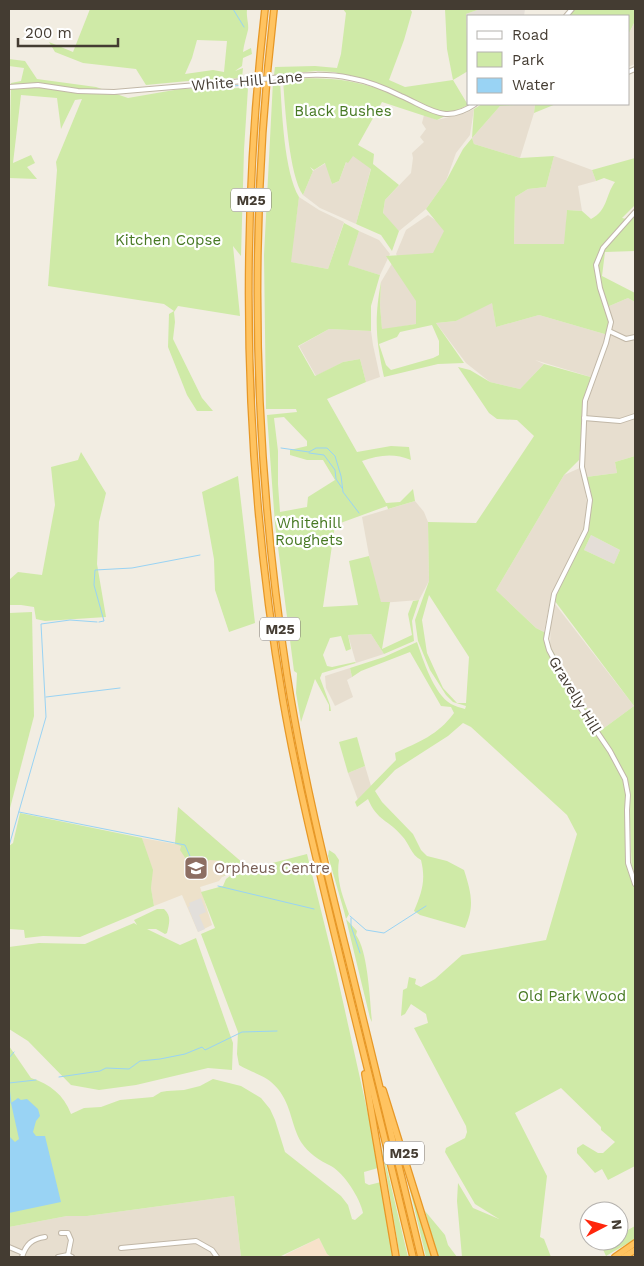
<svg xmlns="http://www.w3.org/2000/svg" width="644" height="1266" viewBox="0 0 644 1266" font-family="'Work Sans',sans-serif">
<rect width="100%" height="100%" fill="#f2ede2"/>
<g fill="#e7decf">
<path d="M 635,21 L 635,64 L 628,67 L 628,35 Z"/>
<path d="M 535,104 L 534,113 L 520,158 L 474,144 L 472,138 L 500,106 Z"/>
<path d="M 474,109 L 470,135 L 456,153 L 446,181 L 426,209 L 399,231 L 383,214 L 385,200 L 411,173 L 413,158 L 412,153 L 424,142 L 420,137 L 426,129 L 422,123 L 424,115 L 437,120 L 466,113 Z"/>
<path d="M 350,152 L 371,168 L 356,224 L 320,208 L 303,195 L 313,171 L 326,163 L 332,184 L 339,181 Z"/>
<path d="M 554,156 L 592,170 L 596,181 L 578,186 L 582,211 L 567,210 L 565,244 L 514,244 L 515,197 L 528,189 L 546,187 Z"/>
<path d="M 299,197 L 319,210 L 344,222 L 328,269 L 290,262 Z"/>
<path d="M 428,215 L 448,229 L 435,258 L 401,263 L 396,254 L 406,230 Z"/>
<path d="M 359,231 L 379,240 L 390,254 L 380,275 L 347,265 Z"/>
<path d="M 394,260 L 416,297 L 416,324 L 382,330 L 380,305 L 381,282 Z"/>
<path d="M 628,298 L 635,302 L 635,456 L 615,462 L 617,473 L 586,477 L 582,470 L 587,504 L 583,530 L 551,596 L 544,632 L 536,628 L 496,590 L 564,475 L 582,467 L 585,401 L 594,378 L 535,360 L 544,364 L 520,389 L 490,382 L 466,363 L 436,323 L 456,321 L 492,302 L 496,327 L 539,315 L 608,335 L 607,307 Z"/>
<path d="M 329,329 L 371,331 L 373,345 L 380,377 L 366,382 L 360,359 L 343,362 L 316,376 L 299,346 Z"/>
<path d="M 415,501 L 424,512 L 428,522 L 429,581 L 419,600 L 381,603 L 372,572 L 362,517 Z"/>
<path d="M 555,604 L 634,706 L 600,731 L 550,646 L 551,617 Z"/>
<path d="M 371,634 L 384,654 L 356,663 L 348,635 Z"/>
<path d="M 350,668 L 352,677 L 347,680 L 353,697 L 335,706 L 326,688 L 325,676 Z"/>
<path d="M 365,766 L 371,786 L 358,800 L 348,773 Z"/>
<path d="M 234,1196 L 241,1257 L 9,1257 L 9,1227 L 67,1216 L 87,1216 Z"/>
</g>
<path fill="#f7e2ca" d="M 319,1238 L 327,1254 L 331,1257 L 286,1257 L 285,1255 Z"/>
<g fill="#e4ded7">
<path d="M 480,9 L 525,9 L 524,16 L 468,16 L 467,52 L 466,14 Z"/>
<path d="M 591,535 L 620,550 L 614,564 L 584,550 Z"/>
</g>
<path fill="#ede1ca" d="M 178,807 L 245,865 L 222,877 L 219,881 L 200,887 L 212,925 L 198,932 L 182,895 L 154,906 L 151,888 L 152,871 L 142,838 L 175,844 Z"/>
<g fill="#cfeaa7" fill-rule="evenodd">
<path d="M 90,9 L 247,9 C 246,17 249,24 248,30 C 246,38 244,44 243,52 L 251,48 L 252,54 L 243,58 L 242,66 L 235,71 L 243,68 L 242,78 L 188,81 L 146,85 L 136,69 L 83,63 L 55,52 L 49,42 L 73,52 ZM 197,40 L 227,41 L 224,72 L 213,70 L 185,74 L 192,58 Z"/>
<path d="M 343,9 L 410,9 L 412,12 L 404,40 L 389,80 L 405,87 L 453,80 L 447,49 L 445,9 L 480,9 L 466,14 L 468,71 L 453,80 L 468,105 L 437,120 L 382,102 L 358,145 L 374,154 L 373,164 L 399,185 L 385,200 L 383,213 L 399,231 L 392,251 L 381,235 L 356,224 L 371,169 L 353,156 L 348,163 L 346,162 L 339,181 L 332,184 L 325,163 L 314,170 L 310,167 L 313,171 L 303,195 C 289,175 285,107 283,80 C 320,76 347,78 383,90 L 387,87 L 334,72 L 316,71 L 274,75 L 275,67 L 315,66 L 337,68 L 341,54 L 346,13 Z"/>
<path d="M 569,9 L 635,9 L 635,21 L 628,35 L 628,16 L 564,16 Z"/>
<path d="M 9,59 L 25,61 L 37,79 L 96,87 L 128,98 L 180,89 L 248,88 L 244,150 L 241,256 L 233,246 L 240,316 L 178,306 L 174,312 L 175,322 L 173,339 L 202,398 L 213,411 L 197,411 L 187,395 L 168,347 L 169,314 L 174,311 L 164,304 L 48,286 L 57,170 L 56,162 L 82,99 L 75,100 L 61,129 L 57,98 L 21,95 L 13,163 L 31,155 L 35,163 L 27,167 L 37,179 L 9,178 L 11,83 L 21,81 L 24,68 L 9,66 Z"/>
<path d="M 273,81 L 280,81 C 282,111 284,172 299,197 L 291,262 L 328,269 L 344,223 L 359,231 L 348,265 L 380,275 L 371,306 L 371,331 L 329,329 L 298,346 L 315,376 L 343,362 L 360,359 L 366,382 L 327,399 L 357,452 L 391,446 L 409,447 L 411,460 C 394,453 379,455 362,461 L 386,503 L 400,502 L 413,489 L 415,501 L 388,509 L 387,506 L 335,525 L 323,607 L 358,605 L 349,561 L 369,556 L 381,602 L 390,602 L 382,649 L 412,635 L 408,614 L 413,601 L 419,600 L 412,621 L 414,641 L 384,654 L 371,634 L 348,635 L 351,649 L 346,651 L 341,636 L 330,638 L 323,655 L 327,666 L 332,667 L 355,662 L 356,663 L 322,673 L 320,678 L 330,705 L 331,711 L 329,711 L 329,705 L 315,679 L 301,722 L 296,693 L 297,673 L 294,671 L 275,524 L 267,415 L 297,412 L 296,409 L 266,409 L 264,255 ZM 284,417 L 307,441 L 307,446 L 290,450 L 290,455 L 307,460 L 323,460 L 335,480 L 308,497 L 307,507 L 280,512 L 278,484 L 278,451 L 274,418 Z"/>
<path d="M 482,104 L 567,104 L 556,104 L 534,113 L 535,104 L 500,106 L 472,138 L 474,144 L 520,158 L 554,156 L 546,187 L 528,189 L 515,197 L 514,244 L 564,244 L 567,210 L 582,211 L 591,219 C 608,210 605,196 615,182 L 604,178 L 596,181 L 592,170 L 635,158 L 635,205 L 622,218 L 631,220 L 635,216 L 635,251 L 605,252 L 602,276 L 635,293 L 635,302 L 628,298 L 607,307 L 611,322 L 608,335 L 539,315 L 496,327 L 492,303 L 456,321 L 436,323 L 464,363 L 438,364 L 384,377 C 376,340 374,320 381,282 L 380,305 L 382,329 L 416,324 L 416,301 L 386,256 L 433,253 L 444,231 L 426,209 L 446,181 L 463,149 L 472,138 L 474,109 ZM 432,325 L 439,341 L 439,355 L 433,358 L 391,370 L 386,365 L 379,344 L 397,337 L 400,332 Z"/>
<path d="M 544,364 L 594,378 L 585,401 L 579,460 L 564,475 L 496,590 L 536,628 L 544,632 L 550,646 L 600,731 L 634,706 L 551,596 L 583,530 L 592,498 L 586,477 L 617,473 L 615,462 L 635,456 L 635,876 L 632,876 L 630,823 L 625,824 L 627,864 L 635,889 L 635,1166 L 608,1180 L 602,1169 L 595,1173 L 577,1153 L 577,1148 L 583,1144 L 598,1153 L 603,1153 L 615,1142 L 601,1130 L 601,1127 L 561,1088 L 515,1113 L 547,1176 L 540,1237 L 544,1239 L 551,1257 L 462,1257 L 457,1201 L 458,1183 L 473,1208 L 499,1219 L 475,1204 L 445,1152 L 446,1148 L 465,1138 L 467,1132 L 466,1126 L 414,1028 L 428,1023 L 426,1014 L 411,1004 L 405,1014 L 401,1016 L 403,990 L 407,988 L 409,977 L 416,979 L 415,984 L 421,987 L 435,979 L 462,955 L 546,940 L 577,834 L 567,815 L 471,727 L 463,723 L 448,736 L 395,770 L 375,791 L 382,802 L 413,834 L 421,850 L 427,856 L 447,861 L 464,870 C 471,892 475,906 465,928 L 420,915 L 414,911 C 422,892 426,880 421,860 C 411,855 409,843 402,836 C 389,820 377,821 368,799 L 357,807 L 355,802 L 396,760 L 395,753 C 419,742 438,735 454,713 L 451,707 L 441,706 L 410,652 L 361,671 L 352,677 L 350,668 L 384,657 L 417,642 C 423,660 434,694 451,704 C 455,706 461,708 465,709 L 466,706 L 453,702 L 446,695 L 430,670 L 418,641 L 415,620 L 429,581 L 428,522 L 476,523 L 534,436 L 517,420 L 497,419 L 489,413 L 458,367 L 470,370 L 490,382 L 520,389 ZM 591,535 L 620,550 L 614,564 L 584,550 ZM 429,595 L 469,657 L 466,703 L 457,703 L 443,688 L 427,653 L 422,620 Z"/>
<path d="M 81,452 L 106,493 L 99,522 L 97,564 L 106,617 L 45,621 L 36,619 L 34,607 L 21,605 L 9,605 L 9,580 L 18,572 L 42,575 L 55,505 L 51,467 L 78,460 Z"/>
<path d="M 238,476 L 255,623 L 229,632 L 215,590 L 214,559 L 202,492 Z"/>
<path d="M 32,612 L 34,716 L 9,812 L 9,613 Z"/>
<path d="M 357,737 L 365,766 L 348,773 L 339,742 Z"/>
<path d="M 178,807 L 245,865 L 222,877 L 226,874 L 222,861 L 210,860 L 194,865 L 193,859 L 186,859 L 180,850 L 181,846 L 175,844 Z"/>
<path d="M 20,813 L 142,838 L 153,870 L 151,888 L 154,906 L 80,937 L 43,936 L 25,938 L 24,930 L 9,929 L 9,846 L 13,843 Z"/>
<path d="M 329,850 L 335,854 L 339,860 C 336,879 342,895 349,914 L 346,919 L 357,931 L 356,935 C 368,951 370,1001 372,1022 L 370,1018 L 346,919 L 344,911 L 328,856 Z"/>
<path d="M 307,854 L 337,975 L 372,1132 L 378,1168 L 364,1172 L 365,1183 L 369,1185 L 381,1182 L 394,1257 L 331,1257 L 327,1254 L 319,1238 L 279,1257 L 241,1257 L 234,1196 L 87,1216 L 67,1216 L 9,1227 L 9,1046 L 31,1078 C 50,1084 64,1095 71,1114 L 84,1108 L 101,1107 L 120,1100 L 153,1097 L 161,1092 L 167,1091 L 184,1090 L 200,1086 L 213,1079 L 241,1086 L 261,1098 L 270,1109 L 275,1120 L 285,1152 L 341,1196 L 348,1205 L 352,1219 L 355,1220 L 363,1213 C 360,1198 344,1173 331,1166 C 319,1160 309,1154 301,1142 C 291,1125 292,1107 278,1089 C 267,1075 254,1074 239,1065 L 237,1054 L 238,1032 L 201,934 L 215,928 L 201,892 L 223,886 L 226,879 L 234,873 Z"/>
<path d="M 157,909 L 164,909 C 172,916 169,924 167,933 L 165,934 L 156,929 L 147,929 L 180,945 L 196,938 L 233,1043 L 232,1070 L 208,1068 L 136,1085 L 99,1090 L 71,1085 L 28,1041 L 9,1029 L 9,947 L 39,943 L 85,944 L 134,923 L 137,925 L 134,920 Z"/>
<path d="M 382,1148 L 408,1257 L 400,1257 Z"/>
<path d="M 403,1161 L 433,1257 L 426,1257 Z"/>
<path d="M 425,1211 L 445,1235 L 448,1245 L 457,1257 L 438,1257 Z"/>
<path d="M 635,1226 L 635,1239 L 606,1256 L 601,1245 L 608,1241 L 619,1241 L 619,1235 Z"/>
</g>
<path fill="#e2dfdb" d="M 201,898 L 206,912 L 199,915 L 205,929 L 198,932 L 188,907 L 190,906 L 189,903 Z"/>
<path fill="#99d3f4" d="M 18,1098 L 21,1100 L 27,1099 L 38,1109 L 40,1116 L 36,1121 L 33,1132 L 36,1136 L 45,1136 L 61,1202 L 9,1213 L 9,1136 L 15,1142 L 19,1139 L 11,1103 Z"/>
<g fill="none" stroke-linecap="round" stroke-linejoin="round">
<g stroke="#99d3f4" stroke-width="1">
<path d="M 233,9 L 244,27"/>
<path d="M 194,88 L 249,85"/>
<path d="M 281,448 L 309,452 L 316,448 L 327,448 L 335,456 L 341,476 L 343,492 L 359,513"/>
<path d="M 309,453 L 324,455 L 335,470 L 336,479 L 342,488"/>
<path d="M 99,622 L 104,621 L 94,585 L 95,570 L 132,568 L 200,555"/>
<path d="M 46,697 L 120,688"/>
<path d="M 19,812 L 185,845 L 193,863"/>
<path d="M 9,846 L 46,717 L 41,624 L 70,620 L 97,622"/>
<path d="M 218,886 L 314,909"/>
<path d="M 350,916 L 366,930 L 384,933 L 426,906"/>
<path d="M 351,918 L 351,926 L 360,953"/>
<path d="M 9,1058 L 14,1052"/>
<path d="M 59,1077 L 100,1071 L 106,1068 L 129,1069 L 140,1061 L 160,1059 L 185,1054 L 202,1047 L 205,1050 L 242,1032 L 277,1031"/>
<path d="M 9,1083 L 36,1080"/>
<path d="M 9,1087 L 11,1103"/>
</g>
<g stroke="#c1b7a7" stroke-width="6">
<g id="minor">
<path d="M 566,16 L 572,9"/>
<path d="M 628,72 L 635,69"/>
<path d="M 281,77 C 304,75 327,73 350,78 C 367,81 385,88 401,96 C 429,108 445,125 475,104"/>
<path d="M 9,87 L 38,85 L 78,91 L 114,92 L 244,81"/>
<path d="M 635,212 L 603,248 L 596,265 L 600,288 L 611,322 L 606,343 L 585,401 L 582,467 L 590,500 L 586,530 L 554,594 L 546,639 L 549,650 L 578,704 L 610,751 L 625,779 L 628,795 L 627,810 L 628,863 L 635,884"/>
<path d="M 609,331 L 626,339 L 635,337"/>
<path d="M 584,418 L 620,421 L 635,416"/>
<path d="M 61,1233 L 68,1233 L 71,1240 L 68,1255"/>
<path d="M 9,1247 L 23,1253"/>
<path d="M 121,1248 L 196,1241 L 212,1250 L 217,1257"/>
<path d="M 22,1257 C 26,1244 32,1239 45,1237"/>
<path d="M 58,1257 L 68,1255 L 72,1257"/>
</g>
</g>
<g stroke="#e79827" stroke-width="8">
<g id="highway">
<path d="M 265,9 C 239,238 244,472 283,700 C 299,792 322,882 344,973 C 368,1068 390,1162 413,1257"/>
<path d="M 274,9 C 248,231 253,454 287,675 C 302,771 325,866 349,961 C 373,1059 397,1158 421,1257"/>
<path d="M 365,1074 L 396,1257"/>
<path d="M 383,1090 L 435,1257"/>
<path d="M 615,1257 L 635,1243"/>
<path d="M 624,1257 L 635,1250"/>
</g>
</g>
<use href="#minor" stroke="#fff" stroke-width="4"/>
<use href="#highway" stroke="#ffc360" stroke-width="5.5"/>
<g stroke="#c1b7a7" stroke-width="6" stroke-linecap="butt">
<path id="minor-bridge" d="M 244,81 L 281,77"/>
</g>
<use href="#minor-bridge" stroke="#fff" stroke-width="4"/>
</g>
<defs>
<g id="university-square" transform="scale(1.25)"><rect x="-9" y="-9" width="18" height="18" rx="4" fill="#8d6e63" stroke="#fff"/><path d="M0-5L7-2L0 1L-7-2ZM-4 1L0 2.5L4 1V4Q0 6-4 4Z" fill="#fff"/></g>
</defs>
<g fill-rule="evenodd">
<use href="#university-square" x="196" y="868"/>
</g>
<g text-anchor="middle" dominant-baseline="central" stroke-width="4.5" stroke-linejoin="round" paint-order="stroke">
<g fill="#fff" stroke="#7c7670" stroke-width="1">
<rect x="231" y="188.5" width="40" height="23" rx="4"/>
<rect x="260" y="617.5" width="40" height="23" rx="4"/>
<rect x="384" y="1141.5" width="40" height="23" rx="4"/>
</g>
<g font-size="14" font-weight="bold" fill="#443c32">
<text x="251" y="200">M25</text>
<text x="280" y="629">M25</text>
<text x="404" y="1153">M25</text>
</g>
<g font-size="15" fill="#443c32" stroke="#fff">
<text transform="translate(247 81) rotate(-5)">White Hill Lane</text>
<text transform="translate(575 695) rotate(59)">Gravelly Hill</text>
</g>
<g font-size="15" fill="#477923" stroke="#fff">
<text x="343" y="111">Black Bushes</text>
<text x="168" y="240">Kitchen Copse</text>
<text x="309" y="523">Whitehill<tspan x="309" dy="17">Roughets</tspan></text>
<text x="572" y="996">Old Park Wood</text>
</g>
<g font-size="15" fill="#785e54" stroke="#fff" text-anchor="start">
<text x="214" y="868">Orpheus Centre</text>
</g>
</g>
<rect width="644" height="1266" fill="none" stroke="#443c32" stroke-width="20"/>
<rect x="467" y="15" width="162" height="90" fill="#ffffff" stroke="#b4b1ad"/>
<rect x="477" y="31" width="25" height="8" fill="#ffffff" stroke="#b4b1ad"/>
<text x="512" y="40" font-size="15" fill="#443c32">Road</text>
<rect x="477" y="52" width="25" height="15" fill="#cfeaa7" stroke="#b4b1ad"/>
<text x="512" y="65" font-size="15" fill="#443c32">Park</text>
<rect x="477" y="78" width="25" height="15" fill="#99d3f4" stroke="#b4b1ad"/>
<text x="512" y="90" font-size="15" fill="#443c32">Water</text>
<g transform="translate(604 1226) rotate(84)"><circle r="24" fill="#ffffff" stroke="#b4b1ad"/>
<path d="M0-4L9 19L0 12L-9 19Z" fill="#ff260c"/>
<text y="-8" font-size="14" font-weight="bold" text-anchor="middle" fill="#443c32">N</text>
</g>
<path d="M18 38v8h100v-8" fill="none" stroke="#443c32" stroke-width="2.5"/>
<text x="25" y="38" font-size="15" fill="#443c32" stroke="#ffffff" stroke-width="4" paint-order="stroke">200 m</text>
</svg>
